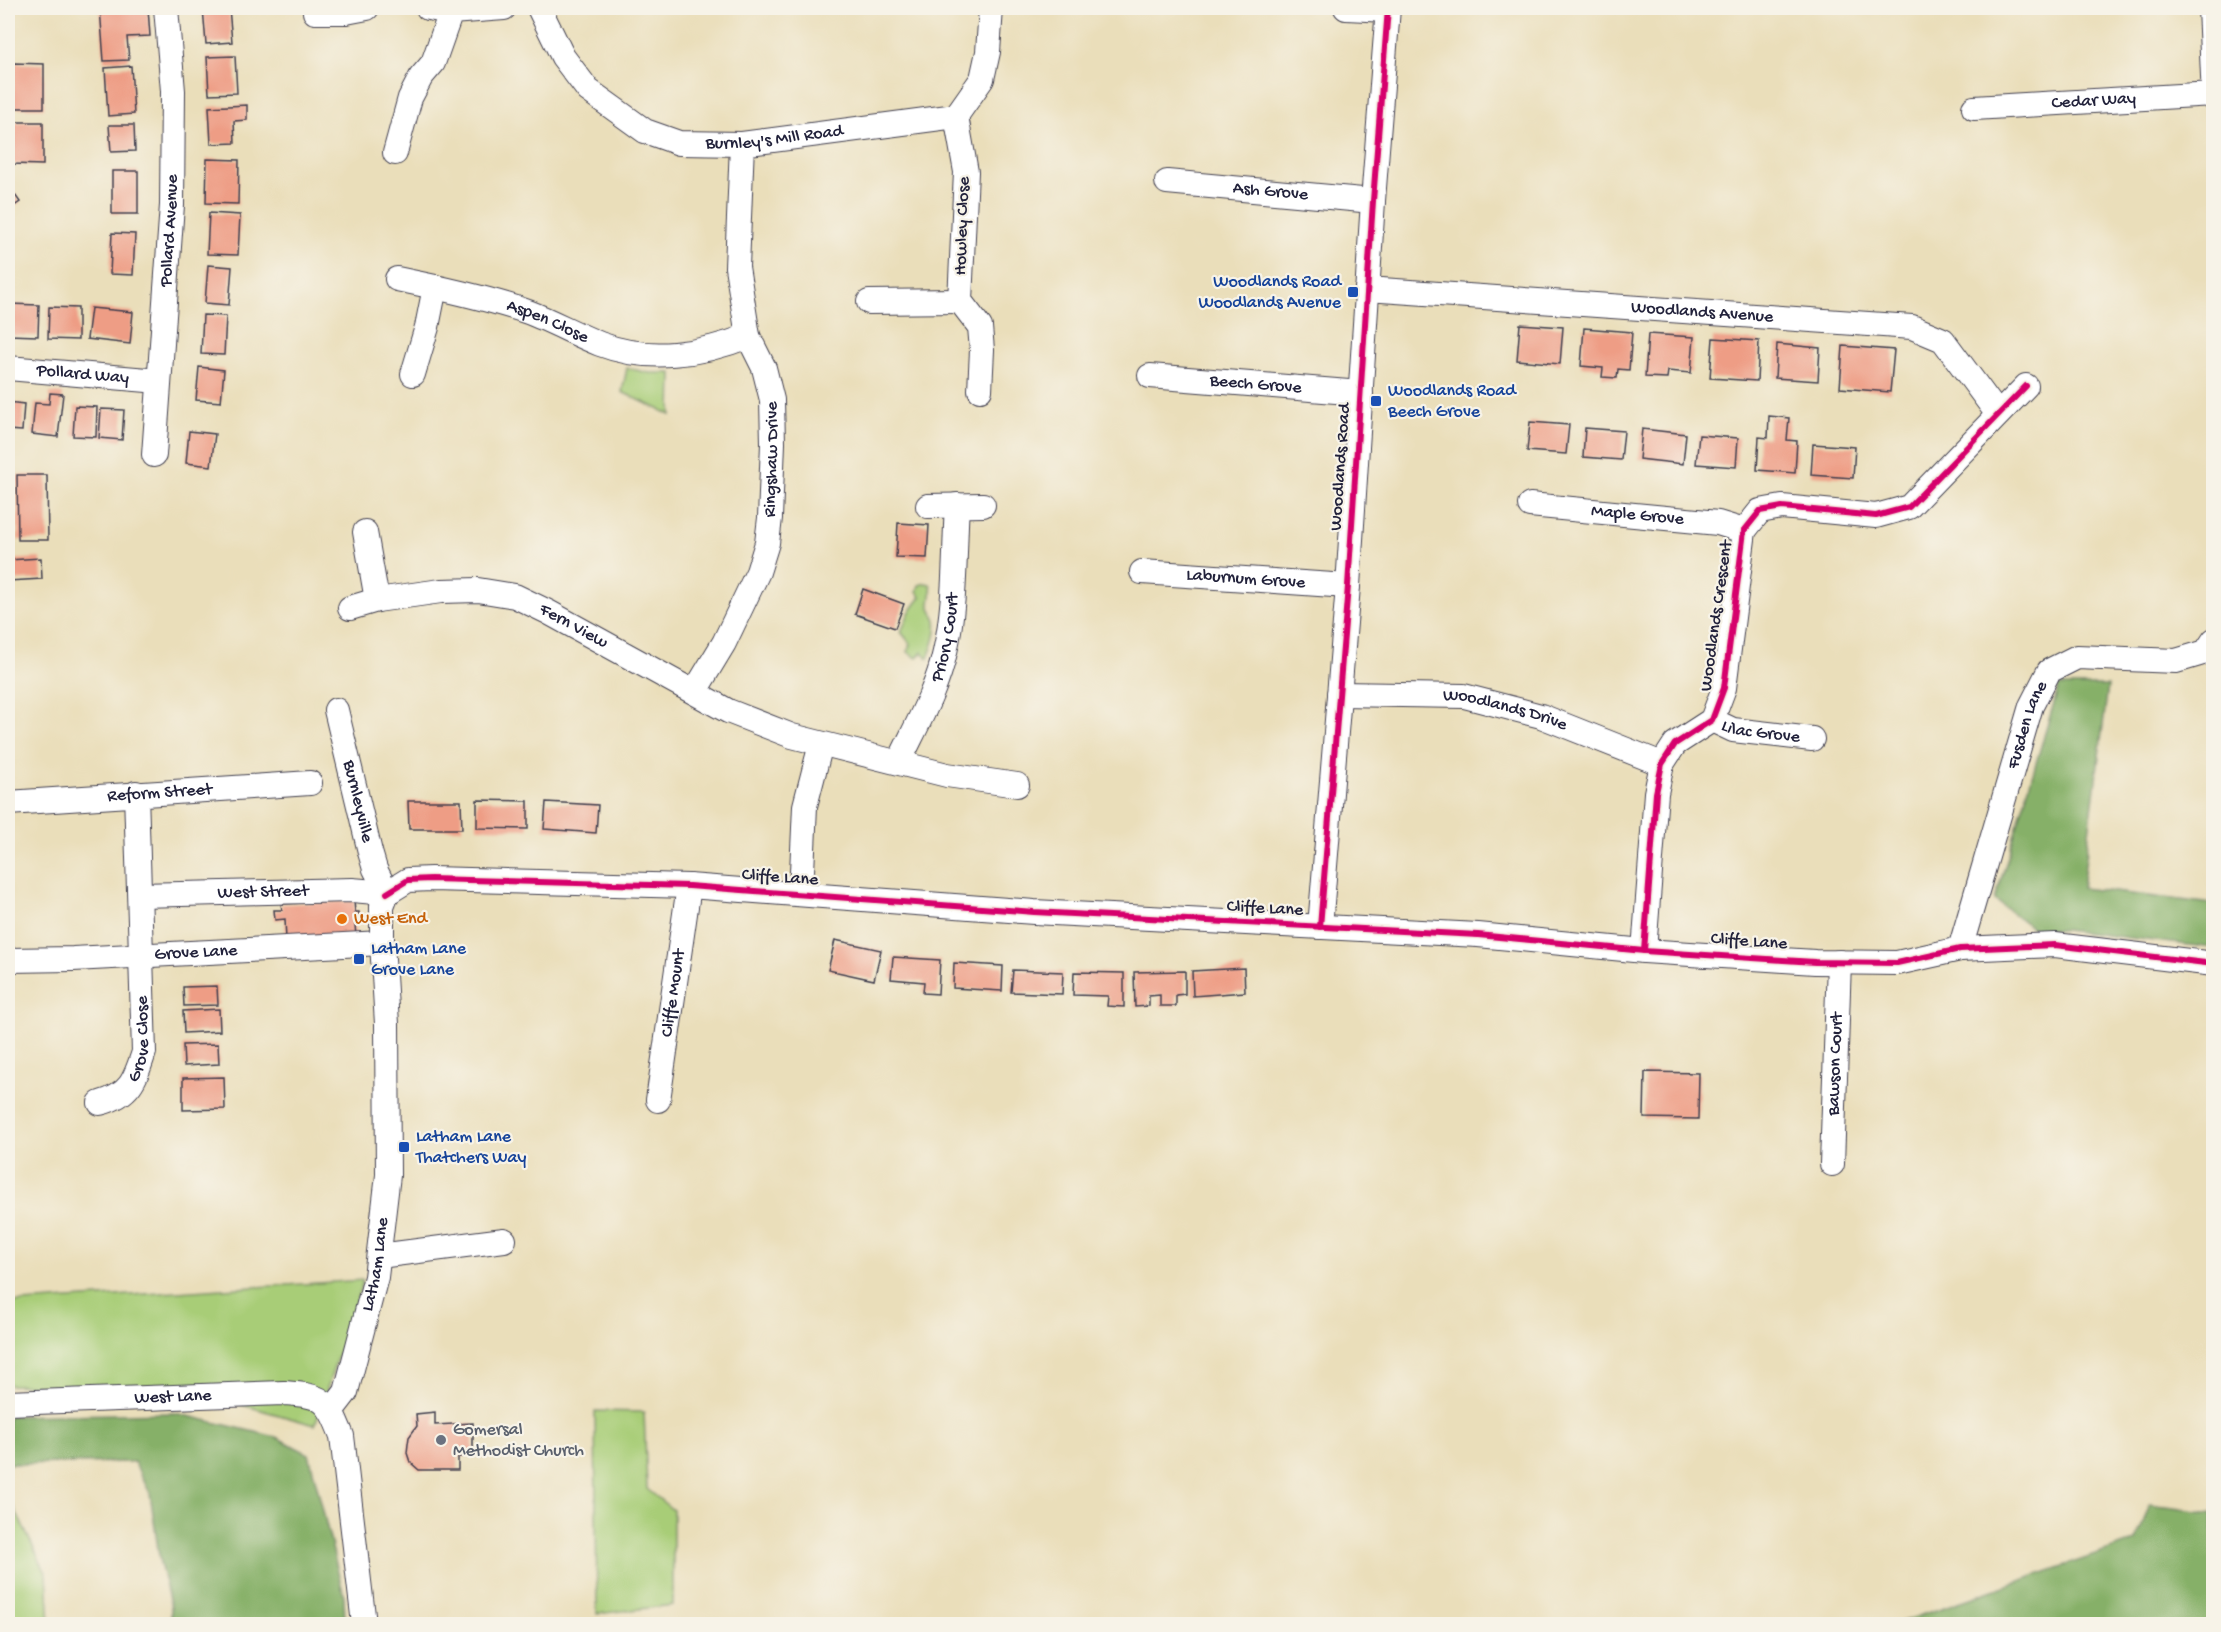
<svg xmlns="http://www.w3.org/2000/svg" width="2221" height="1632" viewBox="0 0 2221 1632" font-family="'Gochi Hand',sans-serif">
<rect width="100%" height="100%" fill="#f7f3e8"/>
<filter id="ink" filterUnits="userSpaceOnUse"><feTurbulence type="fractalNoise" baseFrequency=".0167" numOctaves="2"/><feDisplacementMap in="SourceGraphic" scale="12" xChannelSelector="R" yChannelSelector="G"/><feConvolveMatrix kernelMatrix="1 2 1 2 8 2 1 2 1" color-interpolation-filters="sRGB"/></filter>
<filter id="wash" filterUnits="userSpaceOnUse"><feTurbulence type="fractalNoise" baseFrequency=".008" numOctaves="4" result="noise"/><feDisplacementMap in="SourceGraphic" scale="24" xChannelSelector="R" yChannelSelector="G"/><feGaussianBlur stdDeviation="1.35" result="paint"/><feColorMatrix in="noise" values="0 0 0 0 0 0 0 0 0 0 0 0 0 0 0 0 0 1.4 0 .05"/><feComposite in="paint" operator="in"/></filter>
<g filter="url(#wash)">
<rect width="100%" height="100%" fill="#eadeba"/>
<g fill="#a8cd77" stroke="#657859" stroke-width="1.5">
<path d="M 627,368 L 649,373 L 672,373 L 671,415 L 622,392 Z"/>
<path d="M 925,583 L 930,584 C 934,593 929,599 930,608 C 931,612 935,616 936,620 C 938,633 932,647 928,658 L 922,652 L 917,658 L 908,652 L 910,643 L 901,632 L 909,613 L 921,597 L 917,591 L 919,585 Z"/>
<path d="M 363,1280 L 315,1425 L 185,1389 L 8,1385 L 8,1303 Z"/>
<path d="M 595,1411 L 644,1412 L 647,1489 L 673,1510 L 673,1605 L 597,1614 Z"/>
<path d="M 8,1499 L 12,1504 L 47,1575 L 50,1624 L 8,1624 Z"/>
</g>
<g fill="#86b068" stroke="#546952" stroke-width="1.5">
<path d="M 2059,686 L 2108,686 L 2082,888 L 2213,904 L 2213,948 L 2064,930 L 2035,930 L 1995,900 Z"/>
<path d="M 175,1413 L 276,1437 L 309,1454 L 344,1596 L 345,1624 L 171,1624 L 171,1607 L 160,1563 L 150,1493 L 134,1462 L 8,1464 L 8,1416 Z"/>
<path d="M 2150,1505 L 2213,1513 L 2213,1624 L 1888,1624 L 1901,1622 L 2136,1541 Z"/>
</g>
<g id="blocks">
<g fill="#ee9d85">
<path d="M 100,8 L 148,8 L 150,36 L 127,37 L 129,60 L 104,61 Z"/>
<path d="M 203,8 L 229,8 L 232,42 L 206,44 Z"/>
<path d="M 235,56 L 237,93 L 209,94 L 207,57 Z"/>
<path d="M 13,63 L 44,64 L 44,108 L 13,108 Z"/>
<path d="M 131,66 L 134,114 L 108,116 L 105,68 Z"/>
<path d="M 247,105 L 247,120 L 234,121 L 235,143 L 211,144 L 209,107 Z"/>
<path d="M 13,122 L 43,122 L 43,165 L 12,164 Z"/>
<path d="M 109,125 L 134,125 L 135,151 L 111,152 Z"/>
<path d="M 207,159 L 239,160 L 238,204 L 206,203 Z"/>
<rect x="112" y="171" width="26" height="43"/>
<path d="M 8,185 L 20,202 L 8,210 Z"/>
<path d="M 209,213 L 240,215 L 238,255 L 207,254 Z"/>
<path d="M 112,233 L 135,234 L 133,275 L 110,274 Z"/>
<path d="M 208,265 L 232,267 L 229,305 L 205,303 Z"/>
<path d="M 8,304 L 39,305 L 38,336 L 8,335 Z"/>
<path d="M 49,307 L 78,308 L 78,340 L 48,339 Z"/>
<path d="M 91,308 L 133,312 L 130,344 L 87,339 Z"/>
<path d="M 203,315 L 226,316 L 224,355 L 201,354 Z"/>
<path d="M 1520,324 L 1563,327 L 1560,364 L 1517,360 Z"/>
<path d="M 1584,328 L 1632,332 L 1629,370 L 1618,369 L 1617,378 L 1602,377 L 1603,368 L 1581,366 Z"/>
<path d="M 1648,334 L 1694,337 L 1691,373 L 1668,371 L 1667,378 L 1645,377 Z"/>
<path d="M 1713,338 L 1759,341 L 1757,381 L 1710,378 Z"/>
<path d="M 1777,344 L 1820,348 L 1818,381 L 1775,378 Z"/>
<path d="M 1843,346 L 1894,350 L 1890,392 L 1840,388 Z"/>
<path d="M 199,367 L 224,370 L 221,402 L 196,400 Z"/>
<path d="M 50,393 L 63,394 L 58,437 L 32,434 L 35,403 L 49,404 Z"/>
<path d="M 8,402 L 24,404 L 22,431 L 8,430 Z"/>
<path d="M 75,406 L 97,407 L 96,437 L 73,436 Z"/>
<path d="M 101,409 L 124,410 L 122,440 L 99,438 Z"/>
<path d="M 1769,416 L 1789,418 L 1787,440 L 1797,441 L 1795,473 L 1757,470 L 1759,437 L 1768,438 Z"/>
<path d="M 1530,422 L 1569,425 L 1566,454 L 1527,451 Z"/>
<path d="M 1585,428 L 1624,431 L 1621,460 L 1583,457 Z"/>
<path d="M 1642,429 L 1686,434 L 1683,464 L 1639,459 Z"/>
<path d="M 189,431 L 215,434 L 211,466 L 186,463 Z"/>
<path d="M 1699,435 L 1738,438 L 1736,467 L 1696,464 Z"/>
<path d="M 1813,444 L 1855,447 L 1853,478 L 1811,475 Z"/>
<path d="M 17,475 L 47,475 L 48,540 L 18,540 Z"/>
<path d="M 898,523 L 929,525 L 927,558 L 896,557 Z"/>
<path d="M 41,558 L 42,579 L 8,581 L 8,560 Z"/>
<path d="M 863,589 L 904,604 L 895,628 L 855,614 Z"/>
<path d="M 477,800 L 528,801 L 528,829 L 477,828 Z"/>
<path d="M 408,801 L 461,801 L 462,829 L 409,829 Z"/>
<path d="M 546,802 L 598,805 L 596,833 L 544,829 Z"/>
<path d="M 354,901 L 355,912 L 359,912 L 359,924 L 355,924 L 356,937 L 286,940 L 285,919 L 275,920 L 274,910 L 282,910 L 281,904 Z"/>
<path d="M 835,940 L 881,950 L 874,980 L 828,970 Z"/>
<path d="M 893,957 L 940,960 L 938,994 L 923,993 L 924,982 L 891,979 Z"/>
<path d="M 954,963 L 1003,966 L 1002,991 L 953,988 Z"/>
<path d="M 1244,968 L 1245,992 L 1193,996 L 1192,971 Z"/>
<path d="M 1013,970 L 1063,972 L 1062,994 L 1011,992 Z"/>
<path d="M 1185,971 L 1185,994 L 1176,995 L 1176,1006 L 1160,1006 L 1160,995 L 1149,996 L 1149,1006 L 1135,1007 L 1134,972 Z"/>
<path d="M 1074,972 L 1124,973 L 1124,1007 L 1107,1006 L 1108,996 L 1073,995 Z"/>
<path d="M 217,986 L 218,1005 L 184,1006 L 183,987 Z"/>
<path d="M 219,1009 L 220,1031 L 184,1033 L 183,1011 Z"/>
<path d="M 218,1044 L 219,1064 L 184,1066 L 183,1045 Z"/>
<path d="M 1645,1072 L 1699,1073 L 1698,1119 L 1644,1118 Z"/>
<path d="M 224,1077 L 225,1109 L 183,1110 L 183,1078 Z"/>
<path d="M 435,1412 L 435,1425 L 473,1423 L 473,1455 L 458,1457 L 458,1470 L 419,1470 L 410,1462 L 407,1453 L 408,1444 L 409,1437 L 417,1426 L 416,1414 Z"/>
</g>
</g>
</g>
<g filter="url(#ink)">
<use href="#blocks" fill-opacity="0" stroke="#403e4e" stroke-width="1.5"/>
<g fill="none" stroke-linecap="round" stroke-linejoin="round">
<g stroke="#403e4e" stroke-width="26">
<g id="minor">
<path d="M 428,8 L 451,12"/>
<path id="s1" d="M 539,8 L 563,57 L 588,90 L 645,131 L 679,143 L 742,144 L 956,116 L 982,79 L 988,52 L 991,8"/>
<path d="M 1346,8 L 1388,10"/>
<path d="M 2210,8 L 2214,99"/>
<path d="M 315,12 L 346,12 L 367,8"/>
<path id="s2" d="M 1974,108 L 2213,94"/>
<path d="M 956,116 L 966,172 L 960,301 L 980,327 L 982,350 L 980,390"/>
<path d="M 395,153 L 410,98 L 421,77 L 433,63 L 451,12 L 504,8"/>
<path id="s3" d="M 1167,182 L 1373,201"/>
<path d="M 397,279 L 435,287"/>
<path id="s4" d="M 1367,289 L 1912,327 L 1943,340 L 1997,413"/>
<path d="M 869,302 L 960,301"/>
<path id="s5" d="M 8,368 L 159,381"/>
<path id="s6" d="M 413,374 L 427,327 L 435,287 C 466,294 497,301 528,312 C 552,321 575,334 600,344 C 647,362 701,355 748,336"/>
<path id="s7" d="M 1150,376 L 1361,393"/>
<path id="s8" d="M 154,455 L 172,205 L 173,91 L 166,8"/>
<path id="s9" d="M 1530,505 L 1718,523 L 1744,531"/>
<path d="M 928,506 L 983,505"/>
<path id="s10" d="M 365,532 L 377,600 L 441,591 L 478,590 L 515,596 L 548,612 L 728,711 L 792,736 L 947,775 L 1017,785"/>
<path id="s11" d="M 1142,572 L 1348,586"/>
<path d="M 350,608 L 377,600"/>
<path id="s12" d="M 695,691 L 724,643 L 758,572 L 767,543 L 770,518 L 773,443 L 772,400 L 764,368 L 748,336 L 737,267 L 742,144"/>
<path id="s13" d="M 1339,694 L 1464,696 L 1541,716 L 1662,764"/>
<path id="s14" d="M 336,710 L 370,852 L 375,869 L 387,893"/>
<path id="s15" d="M 1712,720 L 1733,730 L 1812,739"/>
<path id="s16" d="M 899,762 C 916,726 937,690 945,652 C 956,604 954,553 957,505"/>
<path id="s17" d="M 8,803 L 310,783"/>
<path d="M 387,893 L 408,880 L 431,879 L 689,886 L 1034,912 L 1478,935 L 1644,951 L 1815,962 L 1897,963 L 1960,949 L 2055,945 L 2214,964"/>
<path d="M 801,894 L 805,806 L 821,744"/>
<path id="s18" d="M 140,895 L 352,890 L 387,893"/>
<path d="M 1320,927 L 1348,586 L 1373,201 L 1388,8"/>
<path id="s19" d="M 1960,949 L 2031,706 L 2049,671 L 2077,657 L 2176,661 L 2206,652 L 2214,640"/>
<path d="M 1644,951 L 1656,793 L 1662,764 L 1675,744 L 1712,720 L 1724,688 L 1744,531 L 1760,511 L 1782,507 L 1876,516 L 1909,507 L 2026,386"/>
<path id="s20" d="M 8,960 L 73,959 L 382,943"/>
<path id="s21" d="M 658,1100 L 689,886"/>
<path id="s22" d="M 100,1103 C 130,1095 135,1080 144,1052 L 136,793"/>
<path id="s23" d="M 1832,1164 L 1839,962"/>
<path d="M 379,1256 L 504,1240"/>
<path id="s24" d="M 8,1403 L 284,1393 C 324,1396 327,1398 342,1436 L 364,1624"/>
<path id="s25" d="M 332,1410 L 346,1392 L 376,1277 L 388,1175 L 387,1024 L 382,943 L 382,906 L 387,893"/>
</g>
</g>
<use href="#minor" stroke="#fff" stroke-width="24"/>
<g stroke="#f7f3e8" stroke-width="10">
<g id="cycleway">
<path d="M 387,893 L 408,880 L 431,879 L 689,886 L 1034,912 L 1478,935 L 1644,951 L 1815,962 L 1897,963 L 1960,949 L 2055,945 L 2214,964"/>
<path d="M 1320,927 L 1348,586 L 1373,201 L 1388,8"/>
<path d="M 1644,951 L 1656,793 L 1662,764 L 1675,744 L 1712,720 L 1724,688 L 1744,531 L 1760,511 L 1782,507 L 1876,516 L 1909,507 L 2026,386"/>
</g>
</g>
<use href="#cycleway" stroke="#d6006c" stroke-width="6"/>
</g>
</g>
<g fill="#1a4fb4" stroke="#f7f3e8" stroke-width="2">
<rect x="1347" y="286" width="12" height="12" rx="3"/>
<rect x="1370" y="395" width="12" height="12" rx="3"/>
<rect x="353" y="953" width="12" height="12" rx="3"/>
<rect x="398" y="1141" width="12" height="12" rx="3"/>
</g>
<circle fill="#e8710a" stroke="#f7f3e8" stroke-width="2" cx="342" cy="919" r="6"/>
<circle fill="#6b7280" stroke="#f7f3e8" stroke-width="2" cx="441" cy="1440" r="6"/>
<g text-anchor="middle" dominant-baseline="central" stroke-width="4.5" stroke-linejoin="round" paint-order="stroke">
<g font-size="18" fill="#22223b" stroke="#f7f3e8">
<text stroke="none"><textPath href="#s2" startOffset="120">Cedar Way</textPath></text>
<text stroke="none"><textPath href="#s1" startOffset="298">Burnley's Mill Road</textPath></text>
<text stroke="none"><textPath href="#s3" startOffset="104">Ash Grove</textPath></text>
<text transform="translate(963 226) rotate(-88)">Howley Close</text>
<text stroke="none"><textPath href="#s8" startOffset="225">Pollard Avenue</textPath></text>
<text stroke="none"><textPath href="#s4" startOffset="336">Woodlands Avenue</textPath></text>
<text stroke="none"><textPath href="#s6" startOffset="208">Aspen Close</textPath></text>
<text stroke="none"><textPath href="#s5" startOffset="75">Pollard Way</textPath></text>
<text stroke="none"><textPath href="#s7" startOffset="106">Beech Grove</textPath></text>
<text stroke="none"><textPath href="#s12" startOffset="249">Ringshaw Drive</textPath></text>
<text transform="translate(1341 467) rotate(-86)">Woodlands Road</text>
<text stroke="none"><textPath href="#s9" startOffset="108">Maple Grove</textPath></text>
<text stroke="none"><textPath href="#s11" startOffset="104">Laburnum Grove</textPath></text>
<text transform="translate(1717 616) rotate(-82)">Woodlands Crescent</text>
<text stroke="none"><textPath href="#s10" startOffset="274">Fern View</textPath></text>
<text stroke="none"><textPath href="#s16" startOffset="134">Priory Court</textPath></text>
<text stroke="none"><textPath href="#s13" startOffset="168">Woodlands Drive</textPath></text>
<text stroke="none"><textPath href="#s19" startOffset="234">Fusden Lane</textPath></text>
<text stroke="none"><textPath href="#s15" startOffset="51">Lilac Grove</textPath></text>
<text stroke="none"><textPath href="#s17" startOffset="152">Reform Street</textPath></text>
<text stroke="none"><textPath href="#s14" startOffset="94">Burnleyville</textPath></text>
<text transform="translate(780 878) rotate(4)">Cliffe Lane</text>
<text stroke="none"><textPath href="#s18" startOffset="123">West Street</textPath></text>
<text transform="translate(1265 909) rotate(3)">Cliffe Lane</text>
<text transform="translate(1749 942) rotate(4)">Cliffe Lane</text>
<text stroke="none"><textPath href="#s20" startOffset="188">Grove Lane</textPath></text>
<text stroke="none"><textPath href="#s21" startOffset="108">Cliffe Mount</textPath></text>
<text stroke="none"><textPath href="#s22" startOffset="84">Grove Close</textPath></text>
<text stroke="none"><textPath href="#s23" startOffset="100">Bawson Court</textPath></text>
<text stroke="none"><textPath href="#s25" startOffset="154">Latham Lane</textPath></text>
<text stroke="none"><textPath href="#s24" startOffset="165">West Lane</textPath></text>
</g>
<g font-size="18" fill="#164399" stroke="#f7f3e8" text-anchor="start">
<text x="1341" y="282" text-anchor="end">Woodlands Road<tspan x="1341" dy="21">Woodlands Avenue</tspan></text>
<text x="1388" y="391">Woodlands Road<tspan x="1388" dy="21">Beech Grove</tspan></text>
<text x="371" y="949">Latham Lane<tspan x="371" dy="21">Grove Lane</tspan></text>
<text x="416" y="1137">Latham Lane<tspan x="416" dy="21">Thatchers Way</tspan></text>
</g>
<g font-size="18" fill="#c56008" stroke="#f7f3e8" text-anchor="start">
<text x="354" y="919">West End</text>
</g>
<g font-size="18" fill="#5b616d" stroke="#f7f3e8" text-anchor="start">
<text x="453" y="1430">Gomersal<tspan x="453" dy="21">Methodist Church</tspan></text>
</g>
</g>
<rect width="2221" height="1632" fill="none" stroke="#f7f3e8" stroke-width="30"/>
</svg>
